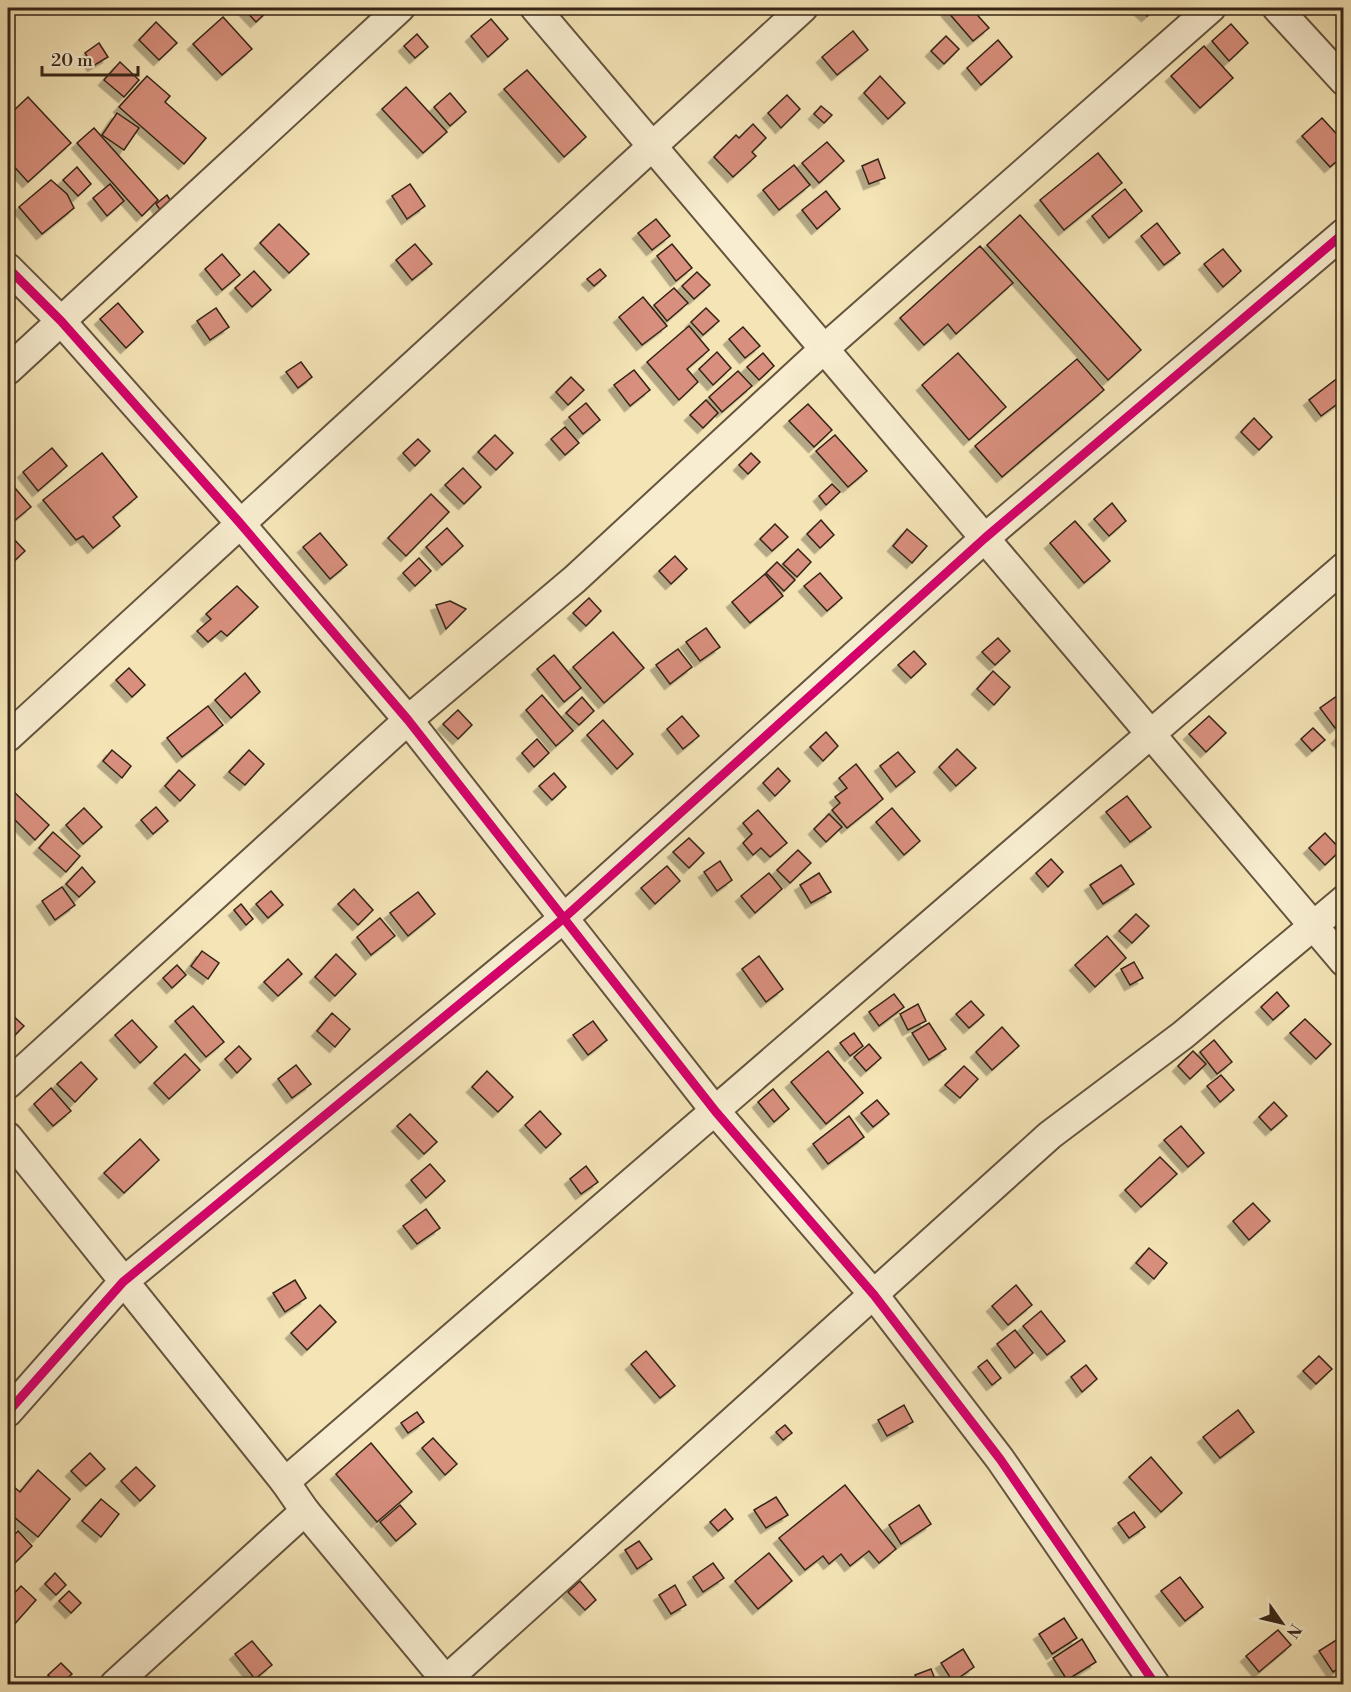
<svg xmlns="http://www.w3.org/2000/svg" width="1351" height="1692" viewBox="0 0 1351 1692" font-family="'Libre Bodoni',serif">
<defs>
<filter id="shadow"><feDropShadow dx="-5.5" dy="5.5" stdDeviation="0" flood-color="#0004"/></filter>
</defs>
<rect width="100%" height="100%" fill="#f4e4b6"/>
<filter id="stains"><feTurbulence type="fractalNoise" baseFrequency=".00333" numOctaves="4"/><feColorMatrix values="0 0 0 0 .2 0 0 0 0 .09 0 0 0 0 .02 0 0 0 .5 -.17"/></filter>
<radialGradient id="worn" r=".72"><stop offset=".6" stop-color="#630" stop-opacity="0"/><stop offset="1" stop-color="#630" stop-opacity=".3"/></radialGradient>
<g fill="#d88f7d" stroke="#352416" stroke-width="1.5" filter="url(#shadow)">
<path d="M 243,8 L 271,8 L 256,22 Z"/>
<path d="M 951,8 L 971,8 L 989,28 L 973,41 L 947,11 Z"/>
<path d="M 1138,8 L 1156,8 L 1147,16 Z"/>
<path d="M 223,17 L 252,49 L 222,75 L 193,44 Z"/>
<path d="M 491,19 L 508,39 L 488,57 L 471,36 Z"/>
<path d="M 156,22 L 177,43 L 159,60 L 139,40 Z"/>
<path d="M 1231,24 L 1248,43 L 1229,61 L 1212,41 Z"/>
<path d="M 853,31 L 868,50 L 837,75 L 822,57 Z"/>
<path d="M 417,34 L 428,47 L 415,58 L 404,46 Z"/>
<path d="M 946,36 L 959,49 L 944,64 L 931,51 Z"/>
<path d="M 998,40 L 1012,57 L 981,85 L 967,68 Z"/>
<path d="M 99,43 L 108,57 L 93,66 L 85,53 Z"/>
<path d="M 1204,46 L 1233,78 L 1200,108 L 1171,76 Z"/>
<path d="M 120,62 L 139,80 L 124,97 L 104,80 Z"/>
<path d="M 527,70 L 586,137 L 564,157 L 504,89 Z"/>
<path d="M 147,76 L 170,96 L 165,102 L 206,138 L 184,164 L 119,107 Z"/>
<path d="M 880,76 L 905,103 L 888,119 L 864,93 Z"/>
<path d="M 406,87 L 447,132 L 423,153 L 382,109 Z"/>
<path d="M 450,93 L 466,112 L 450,126 L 434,107 Z"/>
<path d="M 787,95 L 800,109 L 781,128 L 768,113 Z"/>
<path d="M 28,97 L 71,143 L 28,182 L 8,160 L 8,135 L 10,132 L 8,129 L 8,116 Z"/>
<path d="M 821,106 L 832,115 L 824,123 L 814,114 Z"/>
<path d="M 117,113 L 139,128 L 124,150 L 102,135 Z"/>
<path d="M 1322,118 L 1344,142 L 1344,155 L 1330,167 L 1302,136 Z"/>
<path d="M 753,124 L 766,138 L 752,152 L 756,156 L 733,177 L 714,157 L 736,135 L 739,138 Z"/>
<path d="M 94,128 L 158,200 L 142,216 L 77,143 Z"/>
<path d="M 827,142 L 844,161 L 819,183 L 802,163 Z"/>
<path d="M 1098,153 L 1122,183 L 1064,230 L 1040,200 Z"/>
<path d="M 878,159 L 885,178 L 869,184 L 862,166 Z"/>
<path d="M 794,165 L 810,185 L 779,210 L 763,190 Z"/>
<path d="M 77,167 L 91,184 L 78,196 L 63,180 Z"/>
<path d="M 51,180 L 67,194 L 74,208 L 42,234 L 19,207 Z"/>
<path d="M 110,184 L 124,201 L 107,216 L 93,198 Z"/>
<path d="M 410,184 L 425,206 L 407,219 L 392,196 Z"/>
<path d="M 1125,189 L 1142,211 L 1109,238 L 1092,216 Z"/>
<path d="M 826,191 L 840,209 L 817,229 L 802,210 Z"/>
<path d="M 167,195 L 172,203 L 161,211 L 156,204 Z"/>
<path d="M 1020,215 L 1141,350 L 1108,380 L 987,245 Z"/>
<path d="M 656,219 L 670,236 L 652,250 L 638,233 Z"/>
<path d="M 1157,223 L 1180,253 L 1164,265 L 1141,236 Z"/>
<path d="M 279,224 L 309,254 L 289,273 L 260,243 Z"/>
<path d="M 415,244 L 432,264 L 412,280 L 396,260 Z"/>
<path d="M 672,244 L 692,268 L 676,281 L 657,256 Z"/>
<path d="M 980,246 L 1013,283 L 956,334 L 948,324 L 924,345 L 900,318 Z"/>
<path d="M 1223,249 L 1241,271 L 1223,287 L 1204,264 Z"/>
<path d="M 222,254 L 240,275 L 222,290 L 205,269 Z"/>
<path d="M 600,269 L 606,276 L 594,286 L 587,279 Z"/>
<path d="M 254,271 L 271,290 L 252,307 L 235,288 Z"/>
<path d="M 697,272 L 710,285 L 694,299 L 682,286 Z"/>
<path d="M 674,288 L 688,303 L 667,321 L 654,305 Z"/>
<path d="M 643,297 L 667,326 L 642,345 L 619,317 Z"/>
<path d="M 118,303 L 143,332 L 126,348 L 100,319 Z"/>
<path d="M 216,308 L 229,327 L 210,340 L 197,321 Z"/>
<path d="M 706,308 L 719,321 L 703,335 L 691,322 Z"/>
<path d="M 689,326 L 709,350 L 687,369 L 698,382 L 679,400 L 647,362 Z"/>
<path d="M 743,327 L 760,346 L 745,358 L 729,339 Z"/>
<path d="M 717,352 L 731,368 L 713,385 L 699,369 Z"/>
<path d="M 763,353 L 774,366 L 759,380 L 747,367 Z"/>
<path d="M 958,353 L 1006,407 L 969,440 L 922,385 Z"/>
<path d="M 1077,359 L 1104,390 L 1002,477 L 975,446 Z"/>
<path d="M 301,362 L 312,377 L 298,388 L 286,372 Z"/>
<path d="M 634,370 L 650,390 L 630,406 L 614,385 Z"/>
<path d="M 738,371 L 752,386 L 722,412 L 709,397 Z"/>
<path d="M 1343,374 L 1344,399 L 1321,416 L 1309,400 Z"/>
<path d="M 571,377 L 584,390 L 568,405 L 556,392 Z"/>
<path d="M 706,400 L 718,413 L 703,428 L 690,415 Z"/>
<path d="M 586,403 L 600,420 L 583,434 L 569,417 Z"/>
<path d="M 808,404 L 832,430 L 814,447 L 789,421 Z"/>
<path d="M 1254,418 L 1272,437 L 1259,450 L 1241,432 Z"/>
<path d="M 565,427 L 579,443 L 565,455 L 551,439 Z"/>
<path d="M 495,435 L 513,453 L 496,470 L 478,452 Z"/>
<path d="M 835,435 L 867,471 L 848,487 L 816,451 Z"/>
<path d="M 418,439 L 430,451 L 415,466 L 403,453 Z"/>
<path d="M 52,448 L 67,466 L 38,491 L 23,472 Z"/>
<path d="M 102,453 L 137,497 L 113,517 L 120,526 L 93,548 L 83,536 L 76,540 L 43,500 Z"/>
<path d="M 751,453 L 760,462 L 748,474 L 739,465 Z"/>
<path d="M 463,468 L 481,487 L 464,504 L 445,485 Z"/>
<path d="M 832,484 L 840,492 L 826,505 L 819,496 Z"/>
<path d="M 15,488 L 31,507 L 8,526 L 8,494 Z"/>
<path d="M 431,494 L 449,512 L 406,556 L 388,538 Z"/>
<path d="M 1112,503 L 1126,521 L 1109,536 L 1094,519 Z"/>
<path d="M 821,520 L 834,535 L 820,548 L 807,534 Z"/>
<path d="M 1075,521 L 1110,561 L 1084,583 L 1050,543 Z"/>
<path d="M 775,524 L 788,537 L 772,551 L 760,539 Z"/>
<path d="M 447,528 L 463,546 L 442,565 L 426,547 Z"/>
<path d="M 907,529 L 927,546 L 912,563 L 893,546 Z"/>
<path d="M 320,533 L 347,565 L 330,579 L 303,547 Z"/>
<path d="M 11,536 L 25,551 L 10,565 L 8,539 Z"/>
<path d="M 798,549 L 811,562 L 797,577 L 783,564 Z"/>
<path d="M 675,556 L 687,569 L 671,584 L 659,571 Z"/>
<path d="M 419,558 L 431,571 L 415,586 L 403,573 Z"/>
<path d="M 777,562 L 795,580 L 784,591 L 766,573 Z"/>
<path d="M 820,573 L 842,598 L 827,611 L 804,586 Z"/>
<path d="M 765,574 L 783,596 L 750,623 L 732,602 Z"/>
<path d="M 237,586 L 258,607 L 227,636 L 221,631 L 208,642 L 197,631 L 211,619 L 206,614 Z"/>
<path d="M 589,598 L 601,611 L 586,626 L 573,613 Z"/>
<path d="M 450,601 L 466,609 L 446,629 L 436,605 Z"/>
<path d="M 706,628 L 720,647 L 700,661 L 686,642 Z"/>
<path d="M 613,632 L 644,668 L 604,703 L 573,667 Z"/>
<path d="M 998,638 L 1010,651 L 995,665 L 982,652 Z"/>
<path d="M 678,649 L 692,667 L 670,684 L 656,665 Z"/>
<path d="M 914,651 L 926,664 L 911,678 L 898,665 Z"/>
<path d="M 554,655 L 581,688 L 564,702 L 537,669 Z"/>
<path d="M 129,668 L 145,685 L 132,697 L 116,680 Z"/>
<path d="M 993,671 L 1010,687 L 994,705 L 977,689 Z"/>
<path d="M 245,673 L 260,692 L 231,718 L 215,700 Z"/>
<path d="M 1344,691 L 1344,721 L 1335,728 L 1320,708 Z"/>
<path d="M 542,695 L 573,731 L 556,746 L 526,710 Z"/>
<path d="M 582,697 L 594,711 L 579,725 L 566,713 Z"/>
<path d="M 208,706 L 223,725 L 182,757 L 167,738 Z"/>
<path d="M 458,710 L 472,725 L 458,739 L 443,724 Z"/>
<path d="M 682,716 L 699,736 L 683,749 L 667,729 Z"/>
<path d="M 1209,716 L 1226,733 L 1206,752 L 1189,734 Z"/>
<path d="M 603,720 L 633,754 L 617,769 L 587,735 Z"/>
<path d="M 1313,728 L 1325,740 L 1312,751 L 1301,739 Z"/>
<path d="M 1344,731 L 1344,745 L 1337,738 Z"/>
<path d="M 826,732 L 838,746 L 823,761 L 810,747 Z"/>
<path d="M 537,739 L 549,753 L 534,767 L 522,753 Z"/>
<path d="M 957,749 L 976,768 L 956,786 L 939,767 Z"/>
<path d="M 112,750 L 131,766 L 122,778 L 103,761 Z"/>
<path d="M 249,750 L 264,764 L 245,785 L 229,772 Z"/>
<path d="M 898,752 L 915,772 L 896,787 L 880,766 Z"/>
<path d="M 856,764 L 883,799 L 847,828 L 832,810 L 840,803 L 835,797 L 847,788 L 839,778 Z"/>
<path d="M 778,768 L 790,781 L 775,796 L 763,783 Z"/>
<path d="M 179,770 L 195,785 L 180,801 L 165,786 Z"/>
<path d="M 554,773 L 566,787 L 552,800 L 539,786 Z"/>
<path d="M 13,791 L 49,825 L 35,840 L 8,813 L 8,797 Z"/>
<path d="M 1127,796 L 1151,827 L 1130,842 L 1106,812 Z"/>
<path d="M 156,807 L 168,821 L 153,834 L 141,820 Z"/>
<path d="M 84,808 L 102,827 L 83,844 L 66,825 Z"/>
<path d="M 892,808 L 920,841 L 904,855 L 876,822 Z"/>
<path d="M 758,810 L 787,843 L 770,857 L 761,848 L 753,855 L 743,843 L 752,834 L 743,823 Z"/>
<path d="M 829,814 L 842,827 L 826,842 L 814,829 Z"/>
<path d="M 53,832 L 80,856 L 66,872 L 39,848 Z"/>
<path d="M 1325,833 L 1341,850 L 1325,865 L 1309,848 Z"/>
<path d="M 689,838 L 704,853 L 689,868 L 673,852 Z"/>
<path d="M 798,850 L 811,863 L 790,883 L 777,870 Z"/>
<path d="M 1051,859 L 1063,872 L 1048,887 L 1036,873 Z"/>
<path d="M 720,861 L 732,880 L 717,891 L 704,872 Z"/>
<path d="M 1121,865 L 1134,884 L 1103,904 L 1090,885 Z"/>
<path d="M 667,866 L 680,881 L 655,904 L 641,888 Z"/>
<path d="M 82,867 L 95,882 L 79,897 L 66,884 Z"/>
<path d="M 769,873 L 782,889 L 755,913 L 741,896 Z"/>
<path d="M 819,873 L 831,892 L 811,903 L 800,885 Z"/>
<path d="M 62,887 L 75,905 L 55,920 L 42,901 Z"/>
<path d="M 354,889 L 373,910 L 358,925 L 338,904 Z"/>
<path d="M 271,891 L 283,905 L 268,918 L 256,904 Z"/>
<path d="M 418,892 L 435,914 L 408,936 L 390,913 Z"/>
<path d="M 241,904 L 253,919 L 246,925 L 234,910 Z"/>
<path d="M 1136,914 L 1149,926 L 1132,943 L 1119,931 Z"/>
<path d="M 380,918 L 395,936 L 371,955 L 357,937 Z"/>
<path d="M 1107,936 L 1126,958 L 1095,987 L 1075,965 Z"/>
<path d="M 202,951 L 219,963 L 208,979 L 191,966 Z"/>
<path d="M 336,954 L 356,974 L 335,996 L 315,977 Z"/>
<path d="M 759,956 L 783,989 L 766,1002 L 742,969 Z"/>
<path d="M 288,959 L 302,974 L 278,996 L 264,982 Z"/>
<path d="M 1134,962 L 1143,978 L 1130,985 L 1121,969 Z"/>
<path d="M 177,965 L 186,975 L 172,988 L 163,978 Z"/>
<path d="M 1277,992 L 1289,1006 L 1273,1020 L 1261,1007 Z"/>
<path d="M 894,994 L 904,1007 L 879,1026 L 869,1012 Z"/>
<path d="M 971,1001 L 984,1015 L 969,1028 L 956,1014 Z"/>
<path d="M 918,1004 L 926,1021 L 908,1030 L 900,1014 Z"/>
<path d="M 193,1006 L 224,1042 L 206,1057 L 175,1021 Z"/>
<path d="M 8,1011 L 24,1026 L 10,1040 L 8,1037 Z"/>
<path d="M 332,1013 L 350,1029 L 335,1047 L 317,1031 Z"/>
<path d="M 1305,1019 L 1331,1044 L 1316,1059 L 1290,1033 Z"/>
<path d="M 132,1020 L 157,1047 L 140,1063 L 115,1035 Z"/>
<path d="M 593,1021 L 607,1040 L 588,1055 L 573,1035 Z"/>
<path d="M 929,1023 L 946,1049 L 929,1060 L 912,1033 Z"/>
<path d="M 1002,1027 L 1019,1046 L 992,1070 L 976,1052 Z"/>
<path d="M 854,1033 L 863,1046 L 850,1056 L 840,1043 Z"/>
<path d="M 1214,1040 L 1232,1062 L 1217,1074 L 1200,1052 Z"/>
<path d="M 869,1044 L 881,1058 L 866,1071 L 854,1057 Z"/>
<path d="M 239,1046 L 251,1059 L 237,1073 L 225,1059 Z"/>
<path d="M 828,1051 L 863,1093 L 826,1124 L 791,1082 Z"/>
<path d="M 1193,1051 L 1206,1064 L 1190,1079 L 1178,1066 Z"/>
<path d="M 185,1054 L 200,1070 L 169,1099 L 154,1083 Z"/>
<path d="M 81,1062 L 97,1079 L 75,1102 L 57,1084 Z"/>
<path d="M 296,1065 L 311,1084 L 292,1098 L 278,1079 Z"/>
<path d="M 964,1066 L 978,1079 L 960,1098 L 945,1085 Z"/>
<path d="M 487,1071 L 513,1097 L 498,1112 L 472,1087 Z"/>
<path d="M 1221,1075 L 1234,1090 L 1220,1102 L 1207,1086 Z"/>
<path d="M 51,1088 L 71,1111 L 53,1126 L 34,1104 Z"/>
<path d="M 773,1089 L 789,1109 L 774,1122 L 758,1102 Z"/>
<path d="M 877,1100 L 889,1114 L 873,1127 L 861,1113 Z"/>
<path d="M 1274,1102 L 1287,1116 L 1271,1130 L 1259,1117 Z"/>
<path d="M 540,1111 L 561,1134 L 546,1148 L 525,1125 Z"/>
<path d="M 410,1114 L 437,1142 L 424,1154 L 397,1126 Z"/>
<path d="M 849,1116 L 864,1137 L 828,1164 L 813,1144 Z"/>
<path d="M 1181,1126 L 1204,1153 L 1188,1167 L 1164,1140 Z"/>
<path d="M 140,1139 L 159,1160 L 124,1193 L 104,1173 Z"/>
<path d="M 1160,1157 L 1177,1174 L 1141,1207 L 1125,1190 Z"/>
<path d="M 430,1164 L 445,1181 L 426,1198 L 411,1180 Z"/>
<path d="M 586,1166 L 598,1182 L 581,1194 L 570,1179 Z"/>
<path d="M 1253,1203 L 1270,1221 L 1249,1240 L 1233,1221 Z"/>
<path d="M 426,1209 L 440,1228 L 417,1244 L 403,1226 Z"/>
<path d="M 1149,1248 L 1167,1263 L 1154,1279 L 1136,1263 Z"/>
<path d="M 295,1280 L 306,1298 L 285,1312 L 273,1293 Z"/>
<path d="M 1016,1285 L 1032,1305 L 1008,1325 L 992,1306 Z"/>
<path d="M 320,1305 L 336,1322 L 307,1350 L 291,1333 Z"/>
<path d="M 1041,1311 L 1065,1341 L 1047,1355 L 1023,1326 Z"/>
<path d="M 1015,1330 L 1033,1353 L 1015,1368 L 997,1344 Z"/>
<path d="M 646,1351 L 675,1386 L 660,1398 L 631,1364 Z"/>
<path d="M 1319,1356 L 1332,1369 L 1316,1384 L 1303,1371 Z"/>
<path d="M 987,1360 L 1001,1378 L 992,1385 L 978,1367 Z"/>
<path d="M 1086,1365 L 1097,1379 L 1082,1392 L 1071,1377 Z"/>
<path d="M 904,1405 L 913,1422 L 887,1436 L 878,1420 Z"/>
<path d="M 1238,1410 L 1254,1432 L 1220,1458 L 1203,1437 Z"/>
<path d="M 417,1412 L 424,1422 L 408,1433 L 401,1423 Z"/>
<path d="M 785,1425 L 792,1433 L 783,1440 L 776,1432 Z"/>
<path d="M 433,1438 L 457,1464 L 445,1475 L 422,1448 Z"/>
<path d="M 371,1443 L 412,1492 L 377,1522 L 336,1474 Z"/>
<path d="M 90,1453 L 105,1469 L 86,1486 L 71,1471 Z"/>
<path d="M 1151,1457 L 1182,1493 L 1161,1512 L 1129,1477 Z"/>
<path d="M 136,1467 L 155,1486 L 140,1501 L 121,1481 Z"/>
<path d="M 38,1470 L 70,1499 L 38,1537 L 8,1512 L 8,1482 L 20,1492 Z"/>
<path d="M 845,1485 L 896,1549 L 879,1563 L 869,1551 L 850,1566 L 841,1554 L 829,1564 L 823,1556 L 805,1570 L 779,1538 Z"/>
<path d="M 776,1497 L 788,1515 L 766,1528 L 754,1510 Z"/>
<path d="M 101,1499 L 119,1514 L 101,1537 L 82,1521 Z"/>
<path d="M 400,1505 L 416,1524 L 396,1541 L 380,1522 Z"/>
<path d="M 919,1505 L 931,1524 L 901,1544 L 889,1525 Z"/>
<path d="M 725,1509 L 733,1519 L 718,1531 L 710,1522 Z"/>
<path d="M 1134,1512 L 1145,1527 L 1129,1538 L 1118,1523 Z"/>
<path d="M 18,1531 L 32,1546 L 14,1564 L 8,1557 L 8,1541 Z"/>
<path d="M 639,1541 L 652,1559 L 637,1569 L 625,1550 Z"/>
<path d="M 769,1553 L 792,1581 L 758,1609 L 735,1581 Z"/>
<path d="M 713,1563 L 724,1578 L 703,1592 L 693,1577 Z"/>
<path d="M 55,1573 L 66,1585 L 56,1595 L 45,1584 Z"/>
<path d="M 1180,1577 L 1203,1607 L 1185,1621 L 1161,1591 Z"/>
<path d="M 580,1581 L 596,1600 L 585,1610 L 568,1592 Z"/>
<path d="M 675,1585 L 686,1605 L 671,1614 L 659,1595 Z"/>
<path d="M 21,1586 L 36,1600 L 12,1627 L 8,1623 L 8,1600 Z"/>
<path d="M 69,1591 L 81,1603 L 71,1613 L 59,1601 Z"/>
<path d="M 1064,1618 L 1077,1638 L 1052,1654 L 1039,1634 Z"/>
<path d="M 1278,1630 L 1291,1645 L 1259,1672 L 1246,1656 Z"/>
<path d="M 1344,1635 L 1344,1665 L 1333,1672 L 1319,1651 Z"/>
<path d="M 1082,1639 L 1096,1662 L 1067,1680 L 1053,1658 Z"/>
<path d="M 252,1641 L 272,1665 L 255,1679 L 235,1654 Z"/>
<path d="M 963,1649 L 974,1667 L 953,1682 L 941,1663 Z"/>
<path d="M 61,1663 L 72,1674 L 61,1684 L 57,1684 L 48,1675 Z"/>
<path d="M 931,1669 L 937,1684 L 918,1684 L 915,1675 Z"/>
</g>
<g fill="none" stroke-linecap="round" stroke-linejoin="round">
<g stroke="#65543e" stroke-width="32">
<g id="street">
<path d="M 535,8 L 1344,962"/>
<path d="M 1277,8 L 1344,81"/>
<path d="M 8,268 L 61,321 L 239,522 L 408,720 L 716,1112 L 874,1295 L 1000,1459 L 1155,1684"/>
<path d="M 8,370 L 400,8"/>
<path d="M 8,737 L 803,8"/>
<path d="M 8,1084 L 408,720 L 575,579 L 825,348 L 1211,8"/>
<path d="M 8,1137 L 285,1482 L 305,1511 L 449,1684"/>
<path d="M 8,1412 L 123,1282 L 564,918 L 985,538 L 1344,233"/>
<path d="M 285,1482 L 1344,567"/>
<path d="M 446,1680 L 1050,1135 L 1183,1035 L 1344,900"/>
<path d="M 115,1684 L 305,1511"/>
</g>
</g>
<use href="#street" stroke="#f8edd0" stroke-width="28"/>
<g stroke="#f8edd0" stroke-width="13">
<g id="cycleway">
<path d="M 8,268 L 61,321 L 239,522 L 408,720 L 716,1112 L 874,1295 L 1000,1459 L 1155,1684"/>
<path d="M 8,1412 L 123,1282 L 564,918 L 985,538 L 1344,233"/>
</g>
</g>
<use href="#cycleway" stroke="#d6006c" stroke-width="9"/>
</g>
<rect width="1351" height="1692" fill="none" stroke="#f4e4b6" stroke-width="30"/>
<rect x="9" y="9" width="1333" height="1674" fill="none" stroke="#352416" stroke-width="3"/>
<rect x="15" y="15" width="1321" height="1662" fill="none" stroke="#352416" stroke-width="1.5"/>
<g transform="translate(1282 1623) rotate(124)" stroke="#f8edd0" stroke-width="4.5" paint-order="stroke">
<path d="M0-4.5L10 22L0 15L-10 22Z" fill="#352416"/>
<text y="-9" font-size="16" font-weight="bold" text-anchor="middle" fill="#352416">N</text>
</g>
<path d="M42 66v9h96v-9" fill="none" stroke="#352416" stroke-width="3"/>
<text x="51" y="66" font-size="18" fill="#352416" stroke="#f8edd0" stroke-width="4.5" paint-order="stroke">20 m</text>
<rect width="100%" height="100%" filter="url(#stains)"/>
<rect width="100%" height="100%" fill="url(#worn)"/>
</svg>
